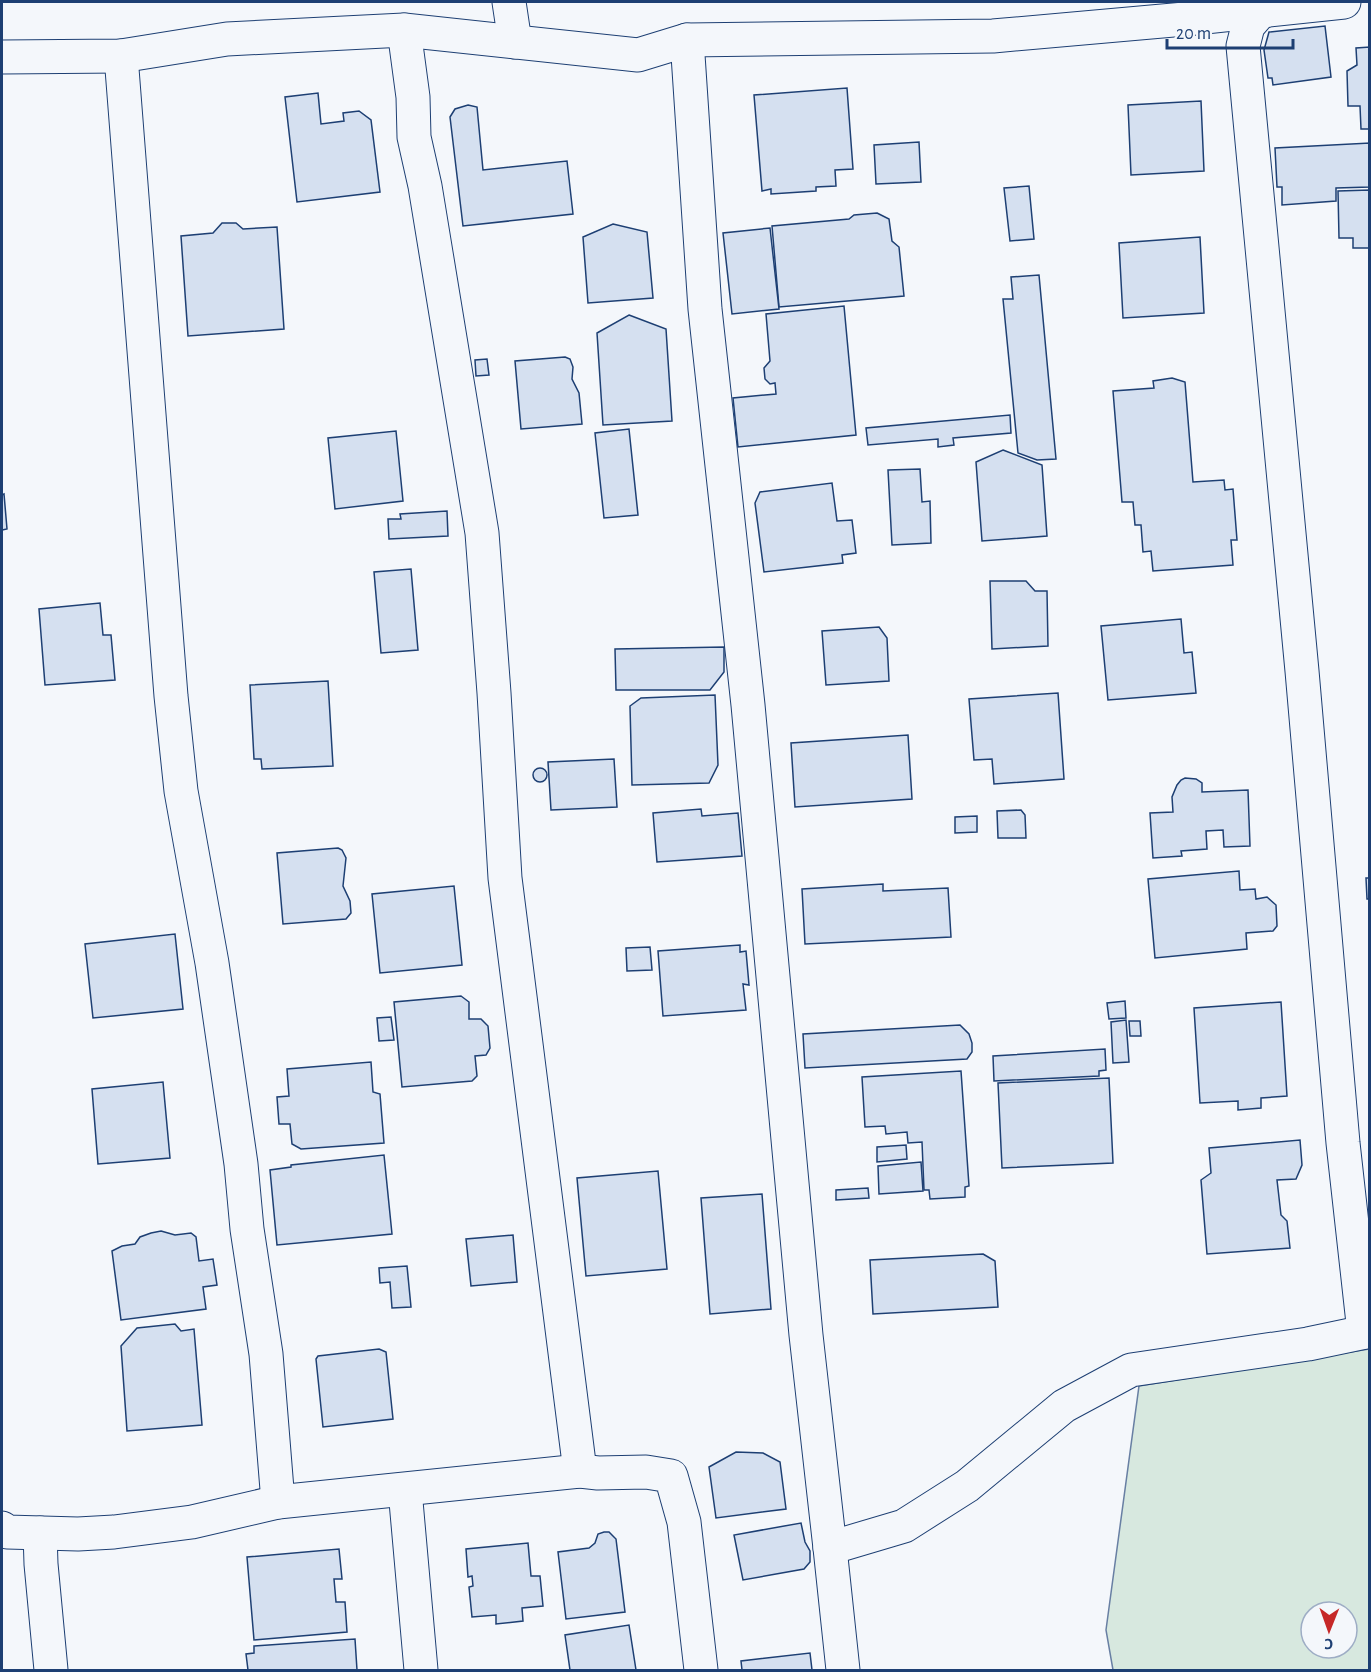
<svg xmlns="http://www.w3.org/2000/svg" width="1371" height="1672" viewBox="0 0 1371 1672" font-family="'Alegreya Sans',sans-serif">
<rect width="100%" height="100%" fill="#f4f7fb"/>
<path fill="#d7e8df" stroke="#687fa3" stroke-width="1.5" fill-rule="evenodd" d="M 1369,1349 L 1369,1670 L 1113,1670 L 1106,1630 L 1139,1386 ZM 1311,1612 L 1347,1612 L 1347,1648 L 1311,1648 Z"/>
<g fill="#d5e0f0" stroke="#1d3f73" stroke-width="1.5">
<path d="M 1325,26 L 1331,77 L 1273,85 L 1272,78 L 1268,78 L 1264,50 L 1269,32 Z"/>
<path d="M 1370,47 L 1370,129 L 1361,129 L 1360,106 L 1348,106 L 1347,71 L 1357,65 L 1356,48 Z"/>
<path d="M 847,88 L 853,169 L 835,170 L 836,186 L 816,187 L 816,191 L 771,194 L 771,189 L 762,191 L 754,95 Z"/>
<path d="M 318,93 L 321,124 L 344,121 L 343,113 L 359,111 L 371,120 L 380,192 L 297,202 L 285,97 Z"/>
<path d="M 1201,101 L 1204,171 L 1131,175 L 1128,105 Z"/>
<path d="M 468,105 L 477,107 L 483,170 L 567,161 L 573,214 L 463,226 L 450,117 L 455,109 Z"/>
<path d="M 919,142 L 921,182 L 876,184 L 874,145 Z"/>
<path d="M 1370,143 L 1370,187 L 1336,188 L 1336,201 L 1282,205 L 1282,187 L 1277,187 L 1275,148 Z"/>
<path d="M 1029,186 L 1034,239 L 1010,241 L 1004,188 Z"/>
<path d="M 1370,190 L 1370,248 L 1353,248 L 1353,238 L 1339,238 L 1338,191 Z"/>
<path d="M 877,213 L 889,219 L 892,241 L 899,247 L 904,296 L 779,307 L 772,226 L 849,219 L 854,215 Z"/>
<path d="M 222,223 L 236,223 L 243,229 L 277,227 L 284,329 L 188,336 L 181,236 L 213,233 Z"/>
<path d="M 613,224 L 647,232 L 653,298 L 588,303 L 583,237 Z"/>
<path d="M 770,228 L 779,309 L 732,314 L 723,233 Z"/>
<path d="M 1200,237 L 1204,313 L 1123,318 L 1119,243 Z"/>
<path d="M 1039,275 L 1056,459 L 1037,460 L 1018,453 L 1003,299 L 1013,299 L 1011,277 Z"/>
<path d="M 844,306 L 856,435 L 738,447 L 733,398 L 776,394 L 775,383 L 770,384 L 765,379 L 764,368 L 770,361 L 766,314 Z"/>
<path d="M 629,315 L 666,329 L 672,421 L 603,425 L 597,333 Z"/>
<path d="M 565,357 L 570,359 L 573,367 L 572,379 L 579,393 L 582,424 L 521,429 L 515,361 Z"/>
<path d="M 487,359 L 489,375 L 476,376 L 475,360 Z"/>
<path d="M 1172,378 L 1185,382 L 1193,482 L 1224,480 L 1225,490 L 1233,489 L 1237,540 L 1231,540 L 1233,565 L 1153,571 L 1151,551 L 1143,552 L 1141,525 L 1135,525 L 1133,502 L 1122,502 L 1113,391 L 1154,388 L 1153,381 Z"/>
<path d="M 1010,415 L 1011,433 L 953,438 L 954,445 L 938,447 L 938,439 L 868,445 L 866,428 Z"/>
<path d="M 629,429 L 638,515 L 604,518 L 595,433 Z"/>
<path d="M 396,431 L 403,501 L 335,509 L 328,438 Z"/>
<path d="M 1003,450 L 1042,465 L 1047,536 L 982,541 L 976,462 Z"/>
<path d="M 920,469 L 922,502 L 930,501 L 931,543 L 892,545 L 888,470 Z"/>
<path d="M 832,483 L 837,521 L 852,520 L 856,553 L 842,555 L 843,563 L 764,572 L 755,503 L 760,492 Z"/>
<path d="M 4,494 L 7,529 L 2,530 L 2,495 Z"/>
<path d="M 447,511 L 448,536 L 389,539 L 388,519 L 401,519 L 400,514 Z"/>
<path d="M 411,569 L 418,650 L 381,653 L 374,572 Z"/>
<path d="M 990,581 L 1026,581 L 1035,591 L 1047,591 L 1048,646 L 992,649 Z"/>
<path d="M 100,603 L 103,635 L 111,635 L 115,680 L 45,685 L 39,609 Z"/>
<path d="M 1181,619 L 1184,653 L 1192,652 L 1196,693 L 1108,700 L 1101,626 Z"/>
<path d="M 879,627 L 887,638 L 889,681 L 826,685 L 822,631 Z"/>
<path d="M 724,647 L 724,672 L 710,690 L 616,690 L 615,649 Z"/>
<path d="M 328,681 L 333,766 L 262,769 L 261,759 L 254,759 L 250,685 Z"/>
<path d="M 1058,693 L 1064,779 L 994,784 L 992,759 L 974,760 L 969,699 Z"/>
<path d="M 715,695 L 718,765 L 709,783 L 632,785 L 630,706 L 641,698 Z"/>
<path d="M 908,735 L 912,799 L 795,807 L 791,743 Z"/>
<path d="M 614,759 L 617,807 L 551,810 L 548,762 Z"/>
<circle cx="540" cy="775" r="7"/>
<path d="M 1185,778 L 1196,779 L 1202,783 L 1202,792 L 1248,790 L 1250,846 L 1224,847 L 1223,830 L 1206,831 L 1207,849 L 1181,851 L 1182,856 L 1153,858 L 1150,813 L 1173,812 L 1172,797 L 1177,785 L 1181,780 Z"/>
<path d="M 701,809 L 702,816 L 738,813 L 742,856 L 657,862 L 653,813 Z"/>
<path d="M 1021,810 L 1025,815 L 1026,838 L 998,838 L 997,811 Z"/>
<path d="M 977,816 L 977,832 L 955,833 L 955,817 Z"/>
<path d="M 338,848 L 342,850 L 346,858 L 343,886 L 350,901 L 351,913 L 346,919 L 283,924 L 277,853 Z"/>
<path d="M 1239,871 L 1240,890 L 1255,889 L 1256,899 L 1267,897 L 1276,905 L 1277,926 L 1273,931 L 1246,933 L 1247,949 L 1155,958 L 1148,879 Z"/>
<path d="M 1366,878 L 1370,878 L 1370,899 L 1367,899 Z"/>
<path d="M 883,884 L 883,891 L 948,888 L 951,937 L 805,944 L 802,889 Z"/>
<path d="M 454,886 L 462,965 L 380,973 L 372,894 Z"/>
<path d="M 175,934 L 183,1009 L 93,1018 L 85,944 Z"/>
<path d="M 740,945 L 740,952 L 746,951 L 749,985 L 743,984 L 746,1010 L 663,1016 L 658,951 Z"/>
<path d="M 650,947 L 652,970 L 627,971 L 626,948 Z"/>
<path d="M 461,996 L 469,1002 L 469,1019 L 481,1019 L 488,1026 L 490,1048 L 486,1055 L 475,1056 L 477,1076 L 472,1081 L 402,1087 L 394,1002 Z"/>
<path d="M 1125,1001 L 1126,1018 L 1109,1019 L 1107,1003 Z"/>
<path d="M 1281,1002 L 1287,1096 L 1261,1098 L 1261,1108 L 1238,1110 L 1238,1101 L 1200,1103 L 1194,1008 Z"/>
<path d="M 391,1017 L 394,1040 L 379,1041 L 377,1018 Z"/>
<path d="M 1126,1020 L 1129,1062 L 1113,1063 L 1111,1022 Z"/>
<path d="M 1129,1021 L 1140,1021 L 1141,1036 L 1130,1036 Z"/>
<path d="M 960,1025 L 969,1034 L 972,1043 L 972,1052 L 967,1059 L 805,1068 L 803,1034 Z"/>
<path d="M 1105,1049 L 1106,1070 L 1099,1071 L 1099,1076 L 994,1081 L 993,1056 Z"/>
<path d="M 371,1062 L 373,1092 L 380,1094 L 384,1143 L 301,1149 L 292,1144 L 290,1124 L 279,1124 L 277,1097 L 289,1096 L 287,1069 Z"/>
<path d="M 961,1071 L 969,1186 L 965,1187 L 965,1197 L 930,1199 L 929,1190 L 924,1190 L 922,1142 L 908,1143 L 907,1132 L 886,1134 L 885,1126 L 865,1127 L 862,1077 Z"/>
<path d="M 1109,1078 L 1113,1163 L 1002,1168 L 998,1083 Z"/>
<path d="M 163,1082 L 170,1158 L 98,1164 L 92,1089 Z"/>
<path d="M 1300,1140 L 1302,1165 L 1296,1179 L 1277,1180 L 1281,1215 L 1287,1221 L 1290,1248 L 1207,1254 L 1201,1180 L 1211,1173 L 1209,1148 Z"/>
<path d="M 906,1145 L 907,1159 L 877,1162 L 877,1147 Z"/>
<path d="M 384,1155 L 392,1234 L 277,1245 L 270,1170 L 291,1167 L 291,1165 Z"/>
<path d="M 921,1162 L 923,1191 L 879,1194 L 878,1166 Z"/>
<path d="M 658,1171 L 667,1269 L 586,1276 L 577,1178 Z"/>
<path d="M 868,1188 L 869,1198 L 836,1200 L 836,1190 Z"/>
<path d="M 762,1194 L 771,1309 L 710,1314 L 701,1198 Z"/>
<path d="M 161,1231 L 175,1235 L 191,1233 L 196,1237 L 199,1261 L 213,1259 L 217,1285 L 203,1287 L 206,1309 L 121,1320 L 112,1251 L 122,1246 L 135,1244 L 140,1237 L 151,1233 Z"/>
<path d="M 513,1235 L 517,1282 L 471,1286 L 466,1239 Z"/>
<path d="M 983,1254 L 995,1261 L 998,1307 L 873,1314 L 870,1260 Z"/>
<path d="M 407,1266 L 411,1307 L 392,1308 L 390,1282 L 380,1283 L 379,1268 Z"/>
<path d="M 175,1324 L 181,1331 L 194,1329 L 202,1425 L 127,1431 L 121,1346 L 137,1328 Z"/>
<path d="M 379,1349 L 386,1352 L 393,1419 L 323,1427 L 316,1359 L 318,1356 Z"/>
<path d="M 736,1452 L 763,1453 L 780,1462 L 786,1509 L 716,1518 L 709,1467 Z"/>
<path d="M 801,1523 L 805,1542 L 810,1551 L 810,1562 L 804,1569 L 743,1580 L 734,1535 Z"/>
<path d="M 604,1532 L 609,1532 L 616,1539 L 625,1612 L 566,1619 L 558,1552 L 589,1548 L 595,1543 L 598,1534 Z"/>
<path d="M 528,1543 L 531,1576 L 540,1576 L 543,1606 L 522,1608 L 523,1621 L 496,1624 L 496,1615 L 472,1617 L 469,1587 L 473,1586 L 472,1576 L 468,1577 L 466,1549 Z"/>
<path d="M 339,1549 L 342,1579 L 334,1579 L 336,1602 L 345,1602 L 347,1632 L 254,1640 L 247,1557 Z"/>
<path d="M 629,1625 L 636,1670 L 570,1670 L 565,1635 Z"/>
<path d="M 355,1639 L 357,1670 L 248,1670 L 246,1654 L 254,1653 L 254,1646 Z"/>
<path d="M 810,1653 L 812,1670 L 742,1670 L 741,1661 Z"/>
</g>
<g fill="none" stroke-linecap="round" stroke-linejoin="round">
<g stroke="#1d3f73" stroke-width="35">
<g id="minor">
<path d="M 509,2 L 515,42"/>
<path d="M 1261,11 L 1248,26 L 1243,46 L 1302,671 L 1343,1143 L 1364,1332"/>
<path d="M 404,30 L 413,97 L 414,137 L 425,186 L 482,533 L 494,693 L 505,878 L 580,1471"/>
<path d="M 687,40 L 705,309 L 748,705 L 806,1335 L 830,1548 L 843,1670"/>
<path d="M 121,56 L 171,696 L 181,791 L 212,963 L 241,1164 L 247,1229 L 266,1354 L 278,1502"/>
<path d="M 2,57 L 121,56 L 227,39 L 404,30 L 638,55 L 687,40 L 993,36 L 1196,18 L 1344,2"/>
<path d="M 405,1490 L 421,1670"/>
<path d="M 2,1528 L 7,1532 L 78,1534 L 114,1532 L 192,1522 L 278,1502 L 580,1471 L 598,1473 L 646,1472 L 671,1476 L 684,1522 L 701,1670"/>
<path d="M 40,1533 L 41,1564 L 51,1670"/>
<path d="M 830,1548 L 904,1526 L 967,1486 L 1064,1406 L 1131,1370 L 1308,1344 L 1370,1331"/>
</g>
</g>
<use href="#minor" stroke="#f4f7fb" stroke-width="33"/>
</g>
<rect width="1371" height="1672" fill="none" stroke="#1d3f73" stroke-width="6"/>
<g transform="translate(1329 1630) rotate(181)"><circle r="28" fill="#f4f7fb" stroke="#9eadc5" stroke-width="1.5"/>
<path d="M0-4.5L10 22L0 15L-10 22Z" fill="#c62828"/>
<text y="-9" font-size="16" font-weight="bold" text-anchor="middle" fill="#1d3f73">С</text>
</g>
<path d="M1167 39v9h126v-9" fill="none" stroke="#1d3f73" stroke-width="3"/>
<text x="1176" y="39" font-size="18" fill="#1d3f73" stroke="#f4f7fb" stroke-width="4.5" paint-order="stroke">20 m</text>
</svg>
